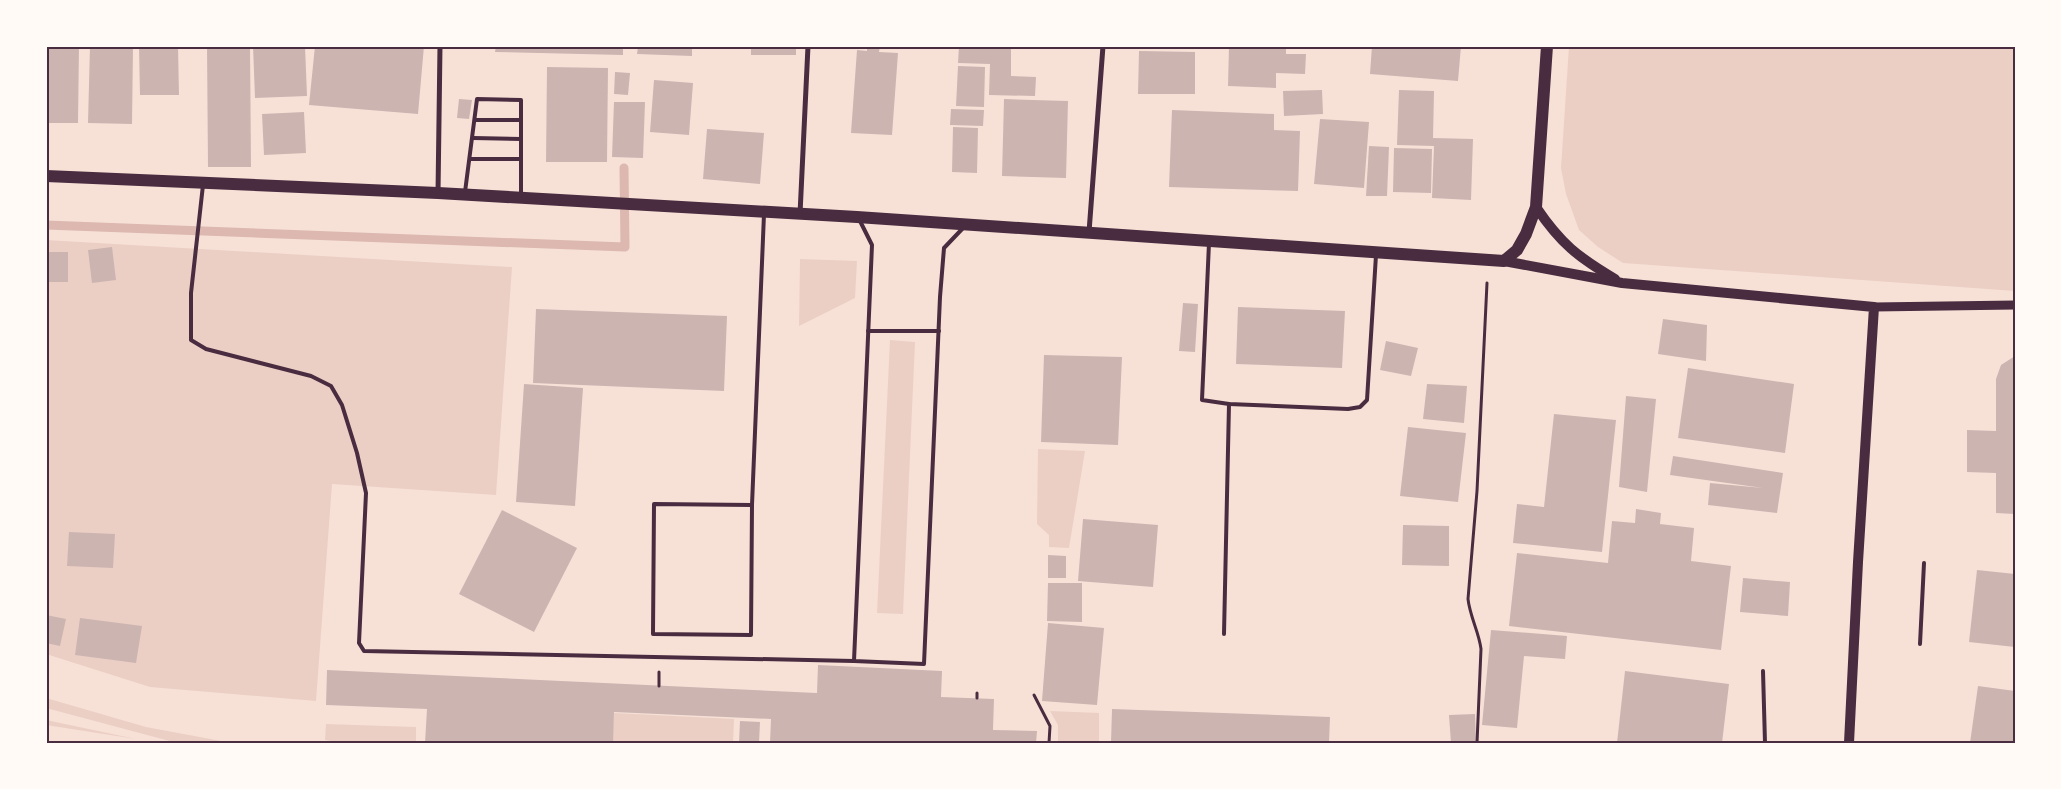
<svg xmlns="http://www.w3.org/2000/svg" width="2061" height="789" viewBox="0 0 2061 789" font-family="Montserrat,sans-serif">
<rect width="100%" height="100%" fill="#f7e1d7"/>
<g fill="#ebcfc5">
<path d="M 1569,46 L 2015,46 L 2015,291 L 1623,263 L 1598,247 L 1579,230 L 1566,194 L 1561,168 Z"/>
<path d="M 46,240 L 512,267 L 496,495 L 332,484 L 316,701 L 150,687 L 46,654 Z"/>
<path d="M 800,259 L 857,261 L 855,298 L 799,326 Z"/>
<path d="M 890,340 L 915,342 L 903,614 L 877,613 Z"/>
<path d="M 1038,449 L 1085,451 L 1069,548 L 1049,547 L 1049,535 L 1037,524 Z"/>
<path d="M 46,698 L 146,727 L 232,743 L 177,743 L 46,708 Z"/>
<path d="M 1050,711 L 1099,713 L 1099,743 L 1058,743 L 1058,725 Z"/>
<path d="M 614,713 L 734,719 L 733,743 L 612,743 Z"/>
<path d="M 46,720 L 136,739 L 46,725 Z"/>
<path d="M 326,724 L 416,727 L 416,743 L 342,743 L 325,740 Z"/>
</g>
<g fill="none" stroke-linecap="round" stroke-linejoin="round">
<path stroke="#dcb8b0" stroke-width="9" d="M 46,225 L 625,247 L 624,168"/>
</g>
<g fill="#ccb4b1">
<path d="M 46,46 L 79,46 L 78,123 L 46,123 Z"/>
<path d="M 90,46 L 133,46 L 132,124 L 88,123 Z"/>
<path d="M 139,46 L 178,46 L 179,95 L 140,95 Z"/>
<path d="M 207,46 L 250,46 L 251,167 L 208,167 Z"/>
<path d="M 253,46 L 305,46 L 307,96 L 255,98 Z"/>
<path d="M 315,46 L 424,46 L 418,114 L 309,105 Z"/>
<path d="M 496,46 L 623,46 L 623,55 L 495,52 Z"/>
<path d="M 638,46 L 692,46 L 692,56 L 637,54 Z"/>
<rect x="751" y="46" width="45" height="9"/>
<path d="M 867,46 L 880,46 L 879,52 L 898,53 L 892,135 L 851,133 L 857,50 L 867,51 Z"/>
<path d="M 959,46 L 1011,46 L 1011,76 L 1036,77 L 1035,96 L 989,95 L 990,64 L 958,63 Z"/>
<path d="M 1229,46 L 1286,48 L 1286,54 L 1306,54 L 1305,74 L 1276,73 L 1276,88 L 1228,86 Z"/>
<path d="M 1372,46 L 1461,46 L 1458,81 L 1370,74 Z"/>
<path d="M 1139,51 L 1195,52 L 1195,94 L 1138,94 Z"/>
<path d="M 958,66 L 985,67 L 984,107 L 956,106 Z"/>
<path d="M 547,67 L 608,68 L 607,162 L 546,162 Z"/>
<path d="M 615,72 L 630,73 L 628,95 L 614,94 Z"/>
<path d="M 654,80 L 693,83 L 689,135 L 650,132 Z"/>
<path d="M 1322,90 L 1323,114 L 1284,116 L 1283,91 Z"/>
<path d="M 1399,90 L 1434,91 L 1433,138 L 1473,139 L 1471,200 L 1432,198 L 1434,146 L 1397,145 Z"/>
<path d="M 459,99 L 472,100 L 469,119 L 457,118 Z"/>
<path d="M 1004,99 L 1068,101 L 1066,178 L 1002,176 Z"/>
<path d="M 614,102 L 645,102 L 643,158 L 612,157 Z"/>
<path d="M 951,109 L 984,110 L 983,126 L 950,125 Z"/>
<path d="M 1172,110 L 1274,114 L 1274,130 L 1300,131 L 1298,191 L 1169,187 Z"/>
<path d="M 304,112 L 306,153 L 264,155 L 262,114 Z"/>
<path d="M 1320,119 L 1369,122 L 1364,188 L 1314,184 Z"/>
<path d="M 953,127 L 978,128 L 977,173 L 952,172 Z"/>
<path d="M 707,129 L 764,133 L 760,184 L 703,179 Z"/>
<path d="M 1369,146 L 1389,147 L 1387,196 L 1366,196 Z"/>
<path d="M 1394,148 L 1432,149 L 1431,193 L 1393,192 Z"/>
<path d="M 112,247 L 116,280 L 92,283 L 88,250 Z"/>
<rect x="46" y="252" width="22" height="30"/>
<path d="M 1183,303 L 1198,304 L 1195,352 L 1179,351 Z"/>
<path d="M 1238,307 L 1345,311 L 1342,368 L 1236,364 Z"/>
<path d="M 536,309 L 727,316 L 724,391 L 533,383 Z"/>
<path d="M 1663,319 L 1707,325 L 1706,361 L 1658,354 Z"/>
<path d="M 1386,341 L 1418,348 L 1411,376 L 1380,370 Z"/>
<path d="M 1044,355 L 1122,357 L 1118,445 L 1041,442 Z"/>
<path d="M 2015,356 L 2015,514 L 1996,513 L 1996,473 L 1967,472 L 1967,430 L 1996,431 L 1996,379 L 2001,365 Z"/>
<path d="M 1688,368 L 1794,384 L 1785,453 L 1678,438 Z"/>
<path d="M 524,384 L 583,388 L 575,506 L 516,502 Z"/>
<path d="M 1427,384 L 1467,386 L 1464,423 L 1423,419 Z"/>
<path d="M 1626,396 L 1656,399 L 1647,492 L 1619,487 Z"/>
<path d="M 1554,414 L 1616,420 L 1602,552 L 1513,543 L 1517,504 L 1544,507 Z"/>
<path d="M 1408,427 L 1466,433 L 1458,502 L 1400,496 Z"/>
<path d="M 1673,456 L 1783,473 L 1777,513 L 1708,505 L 1710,483 L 1763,488 L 1670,475 Z"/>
<path d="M 1636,509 L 1661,513 L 1660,524 L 1694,528 L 1691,561 L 1731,566 L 1721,650 L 1509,626 L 1517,553 L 1608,563 L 1612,521 L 1635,523 Z"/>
<path d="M 502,510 L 577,548 L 534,632 L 459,594 Z"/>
<path d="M 1083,519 L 1158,525 L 1153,587 L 1078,581 Z"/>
<path d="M 1403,525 L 1449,526 L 1449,566 L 1402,565 Z"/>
<path d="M 69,532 L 115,534 L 113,568 L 67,566 Z"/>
<path d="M 1048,555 L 1066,556 L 1066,578 L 1048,578 Z"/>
<path d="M 1977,570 L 2015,574 L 2015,647 L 1969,642 Z"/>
<path d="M 1743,578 L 1790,582 L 1788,616 L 1740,612 Z"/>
<path d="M 1048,583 L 1082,583 L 1082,622 L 1047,621 Z"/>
<path d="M 46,615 L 66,619 L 60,646 L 46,643 Z"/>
<path d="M 80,618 L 142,626 L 136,663 L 75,655 Z"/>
<path d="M 1048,623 L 1104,628 L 1097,705 L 1042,701 Z"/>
<path d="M 1491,630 L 1567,636 L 1565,659 L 1524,656 L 1517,728 L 1482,725 Z"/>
<path d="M 818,665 L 942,671 L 941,697 L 994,699 L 993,730 L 1037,731 L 1036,743 L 770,743 L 771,719 L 614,712 L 613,743 L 425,743 L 427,709 L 326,705 L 327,670 L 817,693 Z"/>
<path d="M 1625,671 L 1729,684 L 1722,743 L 1617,743 Z"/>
<path d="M 1978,686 L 2015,691 L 2015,743 L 1970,743 Z"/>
<path d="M 1112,709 L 1330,717 L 1329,743 L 1111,743 Z"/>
<path d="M 1475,714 L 1476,743 L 1451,743 L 1449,715 Z"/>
<path d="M 740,721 L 760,722 L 759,743 L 739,743 Z"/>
</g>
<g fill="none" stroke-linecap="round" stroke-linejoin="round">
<g stroke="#4a2c40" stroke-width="3">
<path d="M 659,672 L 659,686"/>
<path d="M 977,693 L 977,698"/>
<path d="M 1034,695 L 1050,726 L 1049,743"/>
<path d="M 1477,743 L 1481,649 C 1479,632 1470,617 1468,599 L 1477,491 L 1487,283"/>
</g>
<g stroke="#4a2c40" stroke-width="4">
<path d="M 475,120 L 520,120"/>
<path d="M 473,138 L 521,139"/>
<path d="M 470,159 L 520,159"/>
<path d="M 203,185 L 191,293 L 191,340 L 206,349 L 311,376 L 331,386 L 342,405 L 357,453 L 366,493 L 359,643 L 364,651 L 854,661"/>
<path d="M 465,192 L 477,99 L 521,100 L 521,196"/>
<path d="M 859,219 L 872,245 L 854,661 L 924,664 L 940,297 L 944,248 L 964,227"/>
<path d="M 1209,243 L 1202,400 L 1229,404 L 1348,409 L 1360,407 L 1367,400 L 1376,255"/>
<path d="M 868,331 L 939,331"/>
<path d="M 752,505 L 751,635 L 653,634 L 654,504 L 752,505 L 764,214"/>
<path d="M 1224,634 L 1229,404"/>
<path d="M 1920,644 L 1924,563"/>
<path d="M 1763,671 L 1765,743"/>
</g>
<g stroke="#4a2c40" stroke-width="5">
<path d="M 438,193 L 440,46"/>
<path d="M 800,214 L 808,46"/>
<path d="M 1089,232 L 1103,46"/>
</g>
<path stroke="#4a2c40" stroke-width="9" d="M 1874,307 L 2015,305"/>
<g stroke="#4a2c40" stroke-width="10">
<path d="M 1536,207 C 1561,244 1578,257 1615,279"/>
<path d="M 1504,261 L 1622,283 L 1874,307 L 1858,562 L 1849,743"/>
</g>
<path stroke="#4a2c40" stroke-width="12" d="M 46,176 L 438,193 L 857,217 L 1504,261 L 1517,250 L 1526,234 L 1536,207 L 1547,46"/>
</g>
<rect width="2061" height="789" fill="none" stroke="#fffaf5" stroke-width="95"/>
<rect x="48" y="48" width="1966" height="694" fill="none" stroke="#4a2c40" stroke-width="2"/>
</svg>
